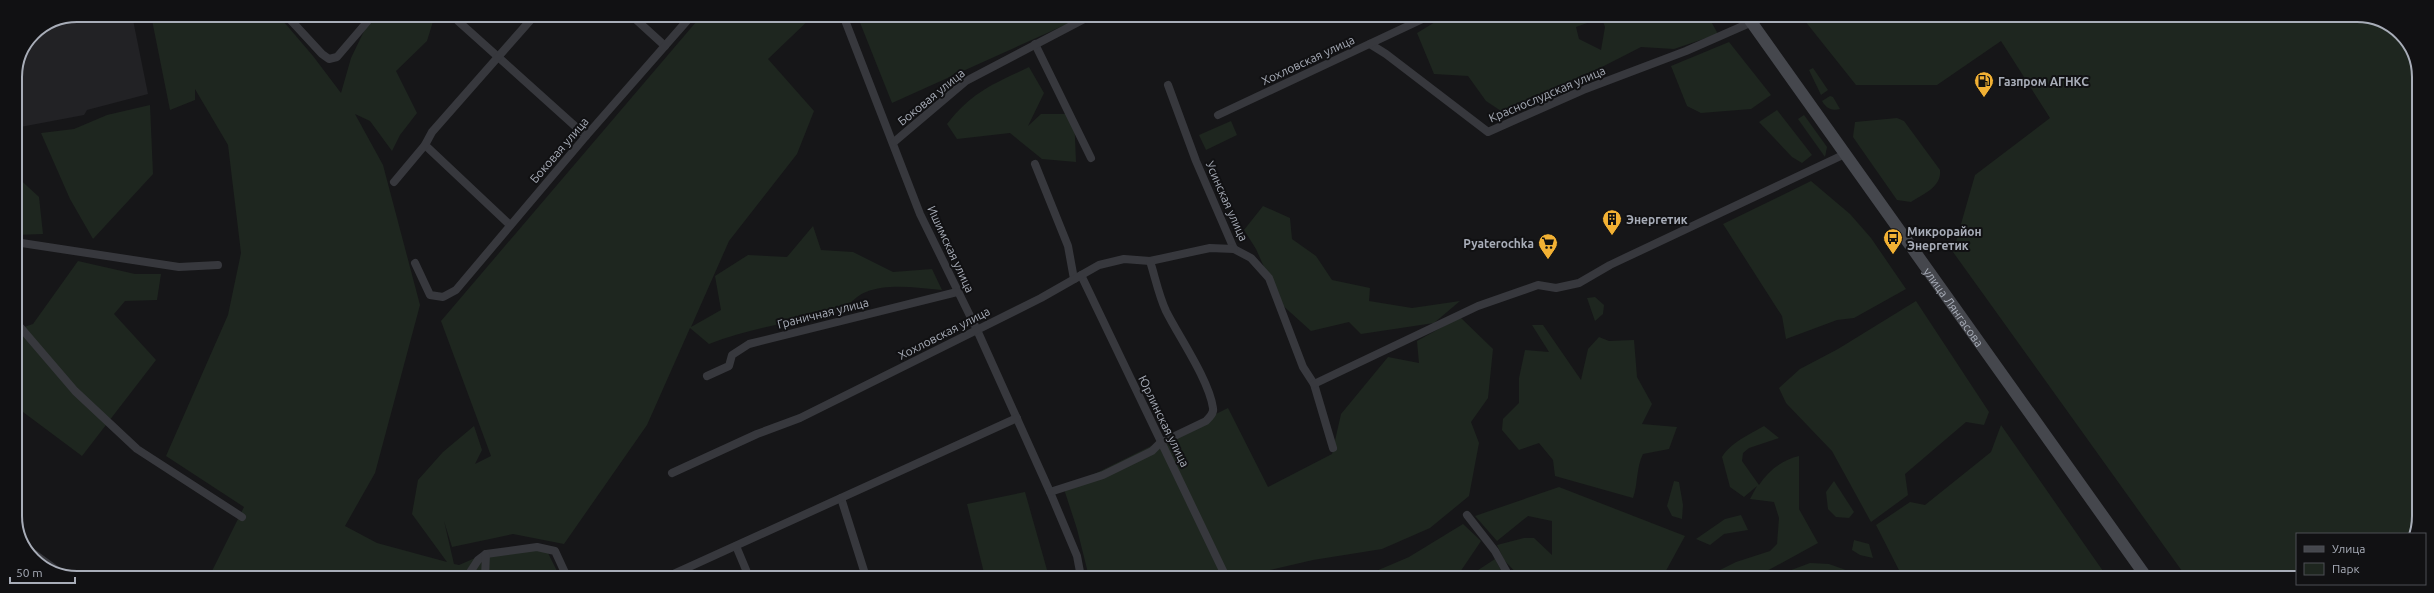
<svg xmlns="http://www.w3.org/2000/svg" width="2434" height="593" viewBox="0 0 2434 593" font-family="Ubuntu,sans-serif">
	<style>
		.built { fill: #222225 }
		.green { fill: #1e261f }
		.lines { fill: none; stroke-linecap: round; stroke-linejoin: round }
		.street { stroke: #37383d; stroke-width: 8 }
		.secondary { stroke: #45474d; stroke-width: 12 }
		.labels { text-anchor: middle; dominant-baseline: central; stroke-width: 4; stroke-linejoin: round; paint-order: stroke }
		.street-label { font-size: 12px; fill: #a8adb8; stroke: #111113 }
		.poi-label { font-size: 12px; font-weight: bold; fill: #a8adb8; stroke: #111113; text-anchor: start }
		.rim { fill: none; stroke: #a8adb8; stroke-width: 2 }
	</style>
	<rect width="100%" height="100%" fill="#161618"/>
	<polygon class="built" points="77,15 132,15 148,94 87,110 84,115 15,128 15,77 33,33"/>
	<g class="green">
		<path d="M151,15h127l35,41 28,37 10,-35 14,-29 15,-14h55l-8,26 -31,30 21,42 -17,22 -8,16 -22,-30 -15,-7 28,51 37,140 -45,168 -30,53 32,17 70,19 -35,-48 6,-34 25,-28 31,-26 8,24 -7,14 16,-8 -50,-135 261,-306h112l-46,44 46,52 -17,43 -68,87 -38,86 30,-17 -6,-34 33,-21 39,2 26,-31 8,24 32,2 40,20 39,-3 10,21c-24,-2 -53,-7 -76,2 -13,5 -15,15 -33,20 -42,10 -84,17 -124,32l-19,-16 -43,97 -83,119 -51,-10 -61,13 -8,-26 10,43 5,1 23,-10 64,-6 14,28h-351l35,-70 -78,-51 62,-141 13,-62 -13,-108 -33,-56v11l-25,10z"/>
		<polygon points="857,15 1085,16 892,103"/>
		<polygon points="1445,16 1589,16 1590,22 1576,27 1579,39 1601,50 1605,27 1601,16 1708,16 1718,34 1674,49 1641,47 1600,68 1501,111 1486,101 1468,76 1434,74 1417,33"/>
		<polygon points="1801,16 2369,16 2404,36 2419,73 2418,528 2414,534 2297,534 2297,578 2187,578 1953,252 1975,175 2050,118 2001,41 1937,85 1856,85"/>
		<polygon points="1729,42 1771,95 1751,109 1701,113 1687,106 1671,66"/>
		<path d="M1029,67l15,26 -16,33 13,-12h33l2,48 -34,-3 -32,-26 -53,6 -10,-15c26,-33 45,-39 82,-57z"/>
		<polygon points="1813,68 1828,90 1821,95 1809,70"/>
		<path d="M1830,96l3,1 7,12c-8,2 -13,0 -18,-8z"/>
		<polygon points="150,105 153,174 93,239 70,199 41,133 74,129 107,115"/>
		<polygon points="1777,110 1812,155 1802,163 1792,157 1759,122"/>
		<polygon points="1804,115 1827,147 1825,157 1798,119"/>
		<path d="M1897,118l7,3 36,49c2,17 -17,24 -29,32l-14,-2 -44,-63 2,-15z"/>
		<polygon points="1231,121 1237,135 1206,150 1199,135"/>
		<polygon points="15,175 39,197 43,234 15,235"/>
		<polygon points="1811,181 1850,214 1871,238 1906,289 1854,318 1837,320 1786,339 1782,316 1723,224"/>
		<polygon points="1263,206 1290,218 1292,239 1316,256 1332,280 1370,288 1369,301 1412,308 1460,301 1434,323 1361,334 1349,322 1311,331 1280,303 1256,249 1244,230"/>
		<polygon points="78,261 135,274 161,274 157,300 125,301 114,314 156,360 82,456 15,406 15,330 33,324"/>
		<polygon points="1595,297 1604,305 1603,314 1595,321 1587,298"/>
		<polygon points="1916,301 1989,412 1984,425 1966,422 1905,474 1908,495 1871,522 1832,451 1786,403 1779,388 1800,369 1838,349"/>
		<polygon points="1460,317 1493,349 1488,398 1471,422 1479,443 1469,496 1430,528 1382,549 1313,560 1239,577 1218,577 1205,574 1177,577 1089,577 1077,529 1064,489 1228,408 1268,487 1332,454 1341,414 1388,357 1419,363 1417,341"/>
		<path d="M1532,325h11l38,55 7,-31 11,-12 10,4 25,-1 3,37 15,27 -10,20 35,3 -8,22 -26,5c-7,14 -5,30 -10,44l-78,-22 -2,-16 -14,-17 -20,7 -17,-20 1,-11 16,-16v-25l6,-28 24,2z"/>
		<polygon points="2001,425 2103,571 2094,578 1903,578 1876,525 1910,502 1925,505 1991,452"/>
		<path d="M1764,426l15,12 -30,10 -6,5 -1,8 17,24c9,-14 23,-25 40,-29v53l19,34 -53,29 -14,-2 -14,8h-50l31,-7 18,-9 34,-11 7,-7 2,-26 -5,-16 -24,-3 7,-13 -13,11 -14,-10 -8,-30c8,-14 28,-23 42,-31z"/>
		<polygon points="1674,481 1679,482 1683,505 1682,519 1672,516 1667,506"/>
		<polygon points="1834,481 1854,512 1849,518 1836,517 1828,509 1826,492"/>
		<polygon points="1559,487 1685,536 1662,578 1650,578 1645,572 1644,578 1521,578 1504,560 1497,545 1524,538 1534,538 1552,555 1552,521 1528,516 1497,541 1475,516"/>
		<polygon points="1025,492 1049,577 985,577 967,504"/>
		<polygon points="1741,515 1748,530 1724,534 1710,545 1696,539 1725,519"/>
		<polygon points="1463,524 1481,541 1456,578 1362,577 1409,557"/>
		<polygon points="1854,540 1869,544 1873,558 1860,555 1852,550"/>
		<polygon points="1495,559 1505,578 1466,578"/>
		<polygon points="1810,563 1829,564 1857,574 1856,578 1770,578"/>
	</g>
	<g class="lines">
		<g class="street">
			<polyline points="286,15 322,54 329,59 337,57 373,15"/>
			<polyline points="631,15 665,46"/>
			<polyline points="843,15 920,214 977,330 1050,492 1077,556 1081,577"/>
			<polyline points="458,21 586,136"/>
			<polyline points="1035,44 1091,158"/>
			<polyline points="1370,44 1386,54 1488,132 1583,90 1686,51 1752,22"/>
			<polyline points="1168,85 1196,161 1234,249 1251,258 1269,278 1303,367 1314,384 1333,448"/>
			<polyline points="1218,115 1429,16"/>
			<polyline points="894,142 966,81 1090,16"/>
			<polyline points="425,145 510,225"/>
			<polyline points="1035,164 1068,246 1074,279"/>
			<polyline points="394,182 425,145 432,132 535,15"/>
			<polyline points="15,242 179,267 218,265"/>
			<polyline points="415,263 430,295 443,297 456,290 586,136 692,15"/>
			<polyline points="1081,275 1226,577"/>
			<polyline points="15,321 75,391 137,449 242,517"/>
			<polyline points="707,376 729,366 732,355 749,344 957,292"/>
			<polyline points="1314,384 1478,306 1538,285 1556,288 1579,283 1610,265 1845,154"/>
			<polyline points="672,473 757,434 800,418 1041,298 1099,265 1124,259 1150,261 1210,248 1234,249"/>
			<path d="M1050,492l53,-17 49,-24 8,-8 46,-22c4,-4 8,-8 7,-13 -4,-28 -34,-71 -47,-97 -7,-15 -11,-34 -16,-50"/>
			<polyline points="841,498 866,577"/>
			<polyline points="1467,515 1495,551 1510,578"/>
			<polyline points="736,546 749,577"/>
			<polyline points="26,548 66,577"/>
			<polyline points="467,577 478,560 486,554 537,547 555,551 567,577"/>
			<polyline points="485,577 486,554"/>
			<polyline points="667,577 1017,418"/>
		</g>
		<path class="secondary" id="s1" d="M1747,16l400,562"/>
	</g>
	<defs>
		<symbol id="fuel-pin" viewBox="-11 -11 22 30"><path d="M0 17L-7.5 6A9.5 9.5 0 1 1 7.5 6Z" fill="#f2b134" stroke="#111113"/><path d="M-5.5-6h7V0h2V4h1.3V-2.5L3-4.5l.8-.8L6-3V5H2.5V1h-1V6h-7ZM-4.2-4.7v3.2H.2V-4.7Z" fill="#111"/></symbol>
		<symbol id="building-pin" viewBox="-11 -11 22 30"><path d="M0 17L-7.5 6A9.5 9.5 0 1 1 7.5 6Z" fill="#f2b134" stroke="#111113"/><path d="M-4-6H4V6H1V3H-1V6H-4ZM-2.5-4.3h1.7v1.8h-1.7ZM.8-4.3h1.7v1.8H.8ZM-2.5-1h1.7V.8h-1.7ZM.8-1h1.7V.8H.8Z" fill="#111"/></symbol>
		<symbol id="bus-pin" viewBox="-11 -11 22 30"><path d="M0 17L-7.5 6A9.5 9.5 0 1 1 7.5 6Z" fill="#f2b134" stroke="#111113"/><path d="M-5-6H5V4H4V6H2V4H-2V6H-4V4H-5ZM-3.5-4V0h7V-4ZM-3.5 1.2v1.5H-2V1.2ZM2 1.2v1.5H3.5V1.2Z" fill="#111"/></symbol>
		<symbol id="supermarket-pin" viewBox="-11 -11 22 30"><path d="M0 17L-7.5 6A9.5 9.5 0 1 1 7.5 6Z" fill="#f2b134" stroke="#111113"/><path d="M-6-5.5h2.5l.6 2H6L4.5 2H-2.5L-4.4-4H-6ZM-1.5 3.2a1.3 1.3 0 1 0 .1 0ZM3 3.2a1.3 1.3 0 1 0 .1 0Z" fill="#111"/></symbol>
	</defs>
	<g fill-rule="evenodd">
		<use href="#fuel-pin" x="1973" y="70" width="22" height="30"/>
		<use href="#building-pin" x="1601" y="208" width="22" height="30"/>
		<use href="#bus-pin" x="1882" y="227" width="22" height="30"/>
		<use href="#supermarket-pin" x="1537" y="232" width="22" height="30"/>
	</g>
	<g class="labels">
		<g class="street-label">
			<text transform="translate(1308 60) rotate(-25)">Хохловская улица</text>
			<text transform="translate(1547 94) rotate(-23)">Краснослудская улица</text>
			<text transform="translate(931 97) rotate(-39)">Боковая улица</text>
			<text transform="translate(559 150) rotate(-49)">Боковая улица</text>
			<text transform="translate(1227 201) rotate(66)">Усинская улица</text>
			<text transform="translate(951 249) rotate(65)">Ишимская улица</text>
			<text stroke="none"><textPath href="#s1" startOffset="357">улица Лянгасова</textPath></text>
			<text transform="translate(823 313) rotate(-14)">Граничная улица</text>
			<text transform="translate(944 333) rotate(-27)">Хохловская улица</text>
			<text transform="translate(1164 421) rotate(64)">Юрлинская улица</text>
		</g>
		<g class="poi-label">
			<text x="1998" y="81">Газпром АГНКС</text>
			<text x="1626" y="219">Энергетик</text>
			<text x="1907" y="231">Микрорайон<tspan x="1907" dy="14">Энергетик</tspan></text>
			<text x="1534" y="243" text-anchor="end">Pyaterochka</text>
		</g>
	</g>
	<path d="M0 0H2434V593H0ZM77 22H2357A55 55 0 0 1 2412 77V516A55 55 0 0 1 2357 571H77A55 55 0 0 1 22 516V77A55 55 0 0 1 77 22Z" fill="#111113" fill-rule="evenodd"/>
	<path class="rim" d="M77 22H2357A55 55 0 0 1 2412 77V516A55 55 0 0 1 2357 571H77A55 55 0 0 1 22 516V77A55 55 0 0 1 77 22Z"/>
	<rect x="2296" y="533" width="130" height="52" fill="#111113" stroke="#4d4f55"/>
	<rect x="2304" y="546" width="20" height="6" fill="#45474d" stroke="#4d4f55"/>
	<text x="2332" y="553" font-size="12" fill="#a8adb8">Улица</text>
	<rect x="2304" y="563" width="20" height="12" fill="#1e261f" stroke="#4d4f55"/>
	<text x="2332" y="573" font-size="12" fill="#a8adb8">Парк</text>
	<path d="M10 577v6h65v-6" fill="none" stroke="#a8adb8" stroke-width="2"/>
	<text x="16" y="577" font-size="12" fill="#a8adb8" stroke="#111113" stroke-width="3" paint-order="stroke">50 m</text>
</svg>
